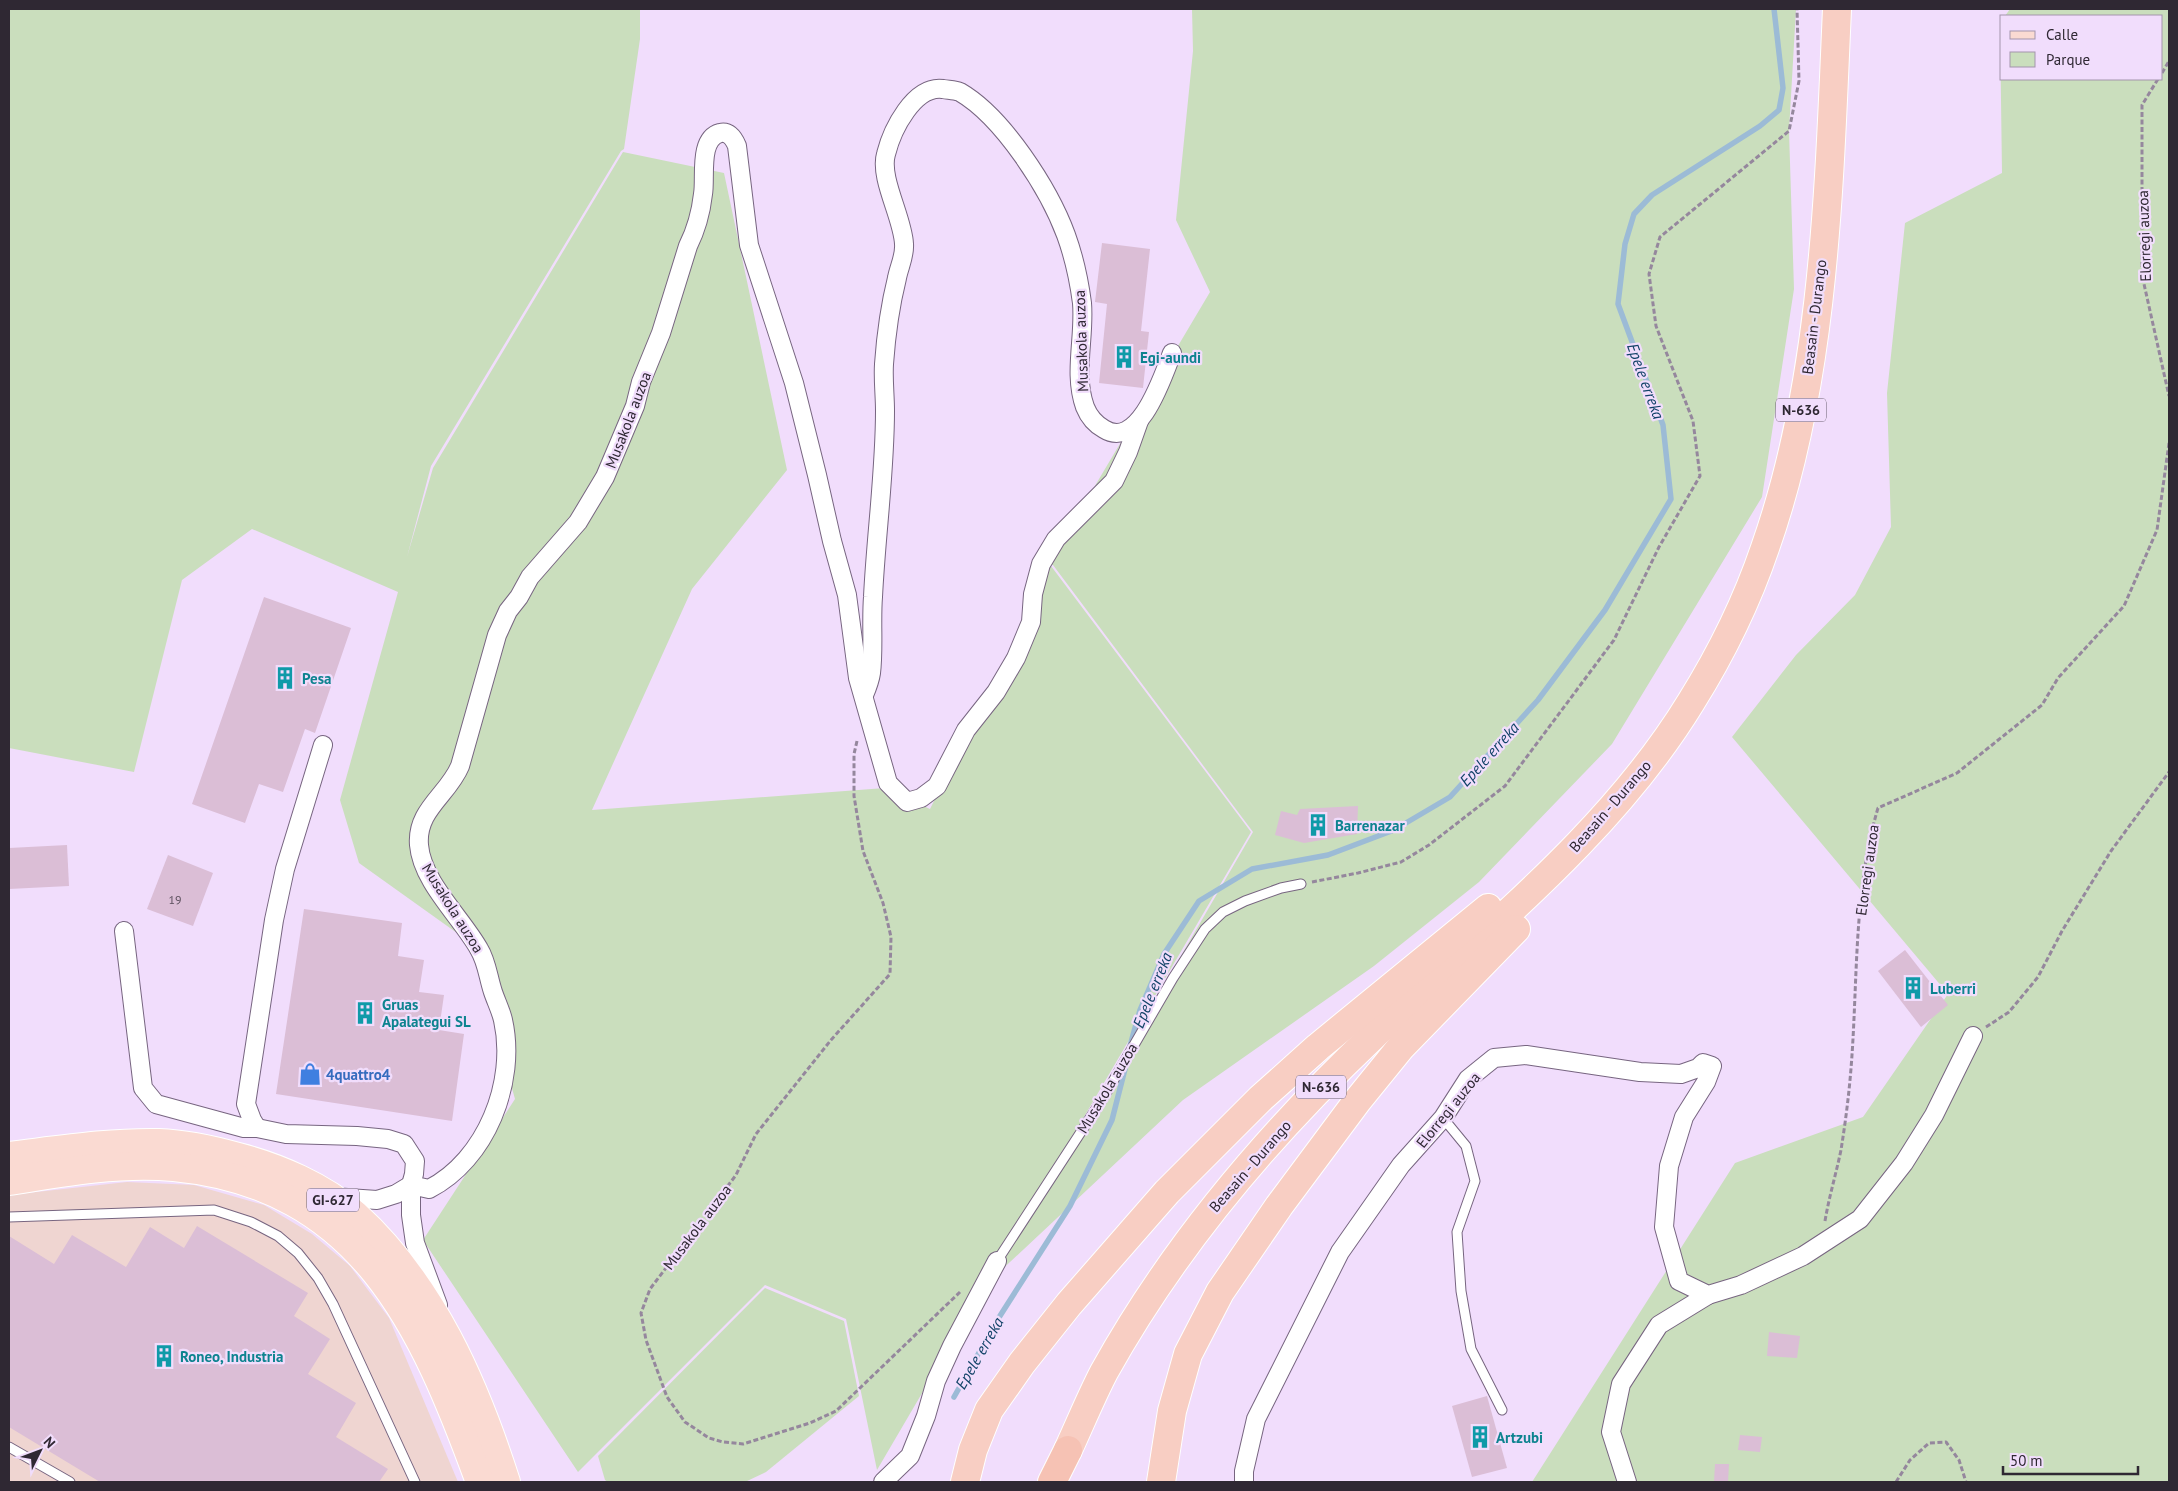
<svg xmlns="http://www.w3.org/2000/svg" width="2178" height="1491" viewBox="0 0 2178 1491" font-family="'PT Sans',sans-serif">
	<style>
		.industrial { fill: #efd5d1 }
		.green { fill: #cadebd }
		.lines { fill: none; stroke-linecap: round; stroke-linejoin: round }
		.stream { stroke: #9cbbd6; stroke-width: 5.5 }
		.building { fill: #dbbed6 }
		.service-casing { stroke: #776580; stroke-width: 11 }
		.minor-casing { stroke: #776580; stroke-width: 20 }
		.primary-casing { stroke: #fff; stroke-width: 30 }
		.trunk-casing { stroke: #fff; stroke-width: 30 }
		.motorway-casing { stroke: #fff; stroke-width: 30 }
		.path { stroke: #95879d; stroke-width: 3; stroke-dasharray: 5 2.5; stroke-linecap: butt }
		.service { stroke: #fff; stroke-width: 9 }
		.minor { stroke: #fff; stroke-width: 18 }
		.primary { stroke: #fadad2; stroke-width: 28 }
		.trunk { stroke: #f8cec3; stroke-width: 28 }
		.motorway { stroke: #f6c2b4; stroke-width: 28 }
		.labels { text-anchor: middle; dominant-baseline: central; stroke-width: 4.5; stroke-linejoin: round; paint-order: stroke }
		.number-label { font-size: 12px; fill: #5a4e5c }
		.shield { fill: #f1ddfc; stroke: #695e6f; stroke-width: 1 }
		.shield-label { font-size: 14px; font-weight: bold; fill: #2f2833 }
		.street-label { font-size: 15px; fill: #2f2833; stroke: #f1ddfc }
		.culture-label { font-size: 15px; font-weight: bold; fill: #0d838f; stroke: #f1ddfc; text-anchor: start }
		.shop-label { font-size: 15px; font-weight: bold; fill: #366cbe; stroke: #f1ddfc; text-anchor: start }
		.water-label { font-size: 16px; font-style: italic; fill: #124368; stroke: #f1ddfc }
	</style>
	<rect width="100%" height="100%" fill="#f1ddfc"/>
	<polygon class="industrial" points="127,1182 194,1185 264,1205 312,1234 350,1266 389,1318 458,1482 9,1482 9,1195"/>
	<g class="green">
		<polygon points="9,9 640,9 640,39 624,149 621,151 431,466 407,557 433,468 623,152 724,173 787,470 692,589 592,810 885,788 930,809 1051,566 1251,832 877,1470 846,1319 765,1285 578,1472 423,1240 515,1099 471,943 359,863 340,800 398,592 252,529 182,580 134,772 9,748"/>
		<polygon points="1192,9 1796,9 1789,131 1794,289 1762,497 1612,744 1479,882 1374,966 1183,1100 994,1277 1253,832 1053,565 1048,565 1210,292 1176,220 1193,51"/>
		<polygon points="2010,9 2169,9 2169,1482 1532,1482 1735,1163 1863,1117 1948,994 1732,737 1796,655 1855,595 1891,527 1887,393 1905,223 2002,173 2000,26 2002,22 2002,79 2162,79 2162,16 2005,16"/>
		<polygon points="765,1288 844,1321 859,1396 766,1472 745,1482 608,1482 605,1480 598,1456"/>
	</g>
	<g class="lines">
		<g class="stream">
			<polyline points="1130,1046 1140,1010 1164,954 1199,901 1252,869 1328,855 1394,830 1450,797 1538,700 1605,610 1671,499 1663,425 1618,304 1625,244 1634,214 1652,195 1760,126 1779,110 1783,88 1774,9"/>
			<polyline points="954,1397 998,1319 1070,1206 1112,1120 1126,1065"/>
		</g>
	</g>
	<g class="building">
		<polygon points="1102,243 1150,249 1141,331 1149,332 1143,388 1099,383 1107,304 1095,302"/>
		<polygon points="264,597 351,628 315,733 305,729 283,792 259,784 245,823 192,804"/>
		<polygon points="1358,806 1357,834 1304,843 1275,835 1281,811 1297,815 1300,809"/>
		<polygon points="67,845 69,886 9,889 9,848"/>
		<polygon points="168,855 213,873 193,926 147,909"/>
		<polygon points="304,909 402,923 398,956 424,960 419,992 444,995 439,1030 464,1034 452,1121 276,1094"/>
		<polygon points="1905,950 1948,1005 1921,1027 1878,971"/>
		<polygon points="197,1226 308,1293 294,1316 330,1339 308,1374 356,1403 336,1437 388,1469 379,1482 100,1482 9,1427 9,1236 54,1264 72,1235 126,1267 150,1227 184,1248"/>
		<polygon points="1769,1332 1800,1336 1797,1358 1767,1356"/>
		<polygon points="1487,1396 1507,1468 1472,1477 1452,1406"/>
		<polygon points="1740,1435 1762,1437 1760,1452 1738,1450"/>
		<polygon points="1715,1464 1729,1464 1728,1482 1714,1482"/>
	</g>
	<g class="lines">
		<defs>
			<g id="service">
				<polyline points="1443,1118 1466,1146 1475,1181 1457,1232 1461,1291 1471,1349 1502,1410"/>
				<polyline points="9,1217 214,1210 251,1222 278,1236 298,1253 318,1278 333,1304 415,1482"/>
				<polyline points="997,1261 1105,1095 1173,978 1205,929 1223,912 1245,901 1281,888 1301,884"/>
				<polyline points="9,1447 70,1482"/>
			</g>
			<g id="minor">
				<path d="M864,695c3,-7 6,-15 7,-22 3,-24 0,-52 2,-76 3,-62 12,-125 12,-186 0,-16 -2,-31 -1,-47 2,-28 6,-58 13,-86 2,-11 8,-22 7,-34 -1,-26 -25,-66 -18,-90 6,-24 28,-69 57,-65 6,1 12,1 17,3 43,25 89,97 106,143 8,22 13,45 16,68 3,34 -9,71 3,104 4,10 10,17 19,22 35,22 59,-53 68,-76"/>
				<polyline points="124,931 143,1088 156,1104 244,1128 257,1128 286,1134 357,1136 388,1139 404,1144 415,1161 414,1174 411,1185 411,1215 415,1243 438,1305"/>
				<polyline points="257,1128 252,1120 246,1104 274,920 285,869 323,745"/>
				<path d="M333,1197l44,3 19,-6 15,-9 18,4c57,-29 88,-107 74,-169 -2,-9 -7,-19 -10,-28 -5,-15 -6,-30 -14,-43 -18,-32 -57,-67 -60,-104 -3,-35 29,-50 41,-79l37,-131 11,-24 11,-14 11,-20 48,-55 27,-45 30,-71 6,-24 20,-49 27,-87c8,-16 13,-34 15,-52 3,-16 -5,-55 17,-61 9,-2 14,6 17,13l12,99 45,138 23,92 15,66 15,54 11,83 30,105 19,19 14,-4 16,-12 29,-56 30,-38 20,-34 15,-36 2,-28 8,-30 15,-25 58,-58 14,-29 11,-31"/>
				<polyline points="883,1482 910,1456 926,1416 936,1381 952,1346 997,1261"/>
				<polyline points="1244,1482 1244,1471 1256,1419 1340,1252 1401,1165 1443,1118 1468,1079 1494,1058 1526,1055 1640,1072 1681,1074 1698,1068 1703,1063 1712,1066 1706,1082 1684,1117 1669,1166 1664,1227 1679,1281 1708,1295 1741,1285 1803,1256 1860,1219 1904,1163 1934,1115 1973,1036"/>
				<polyline points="1627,1482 1611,1432 1621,1384 1659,1325 1708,1295"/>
			</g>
			<g id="primary">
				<path d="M9,1156c50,-6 100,-14 150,-13 26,1 54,7 79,14 39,10 86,30 117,58 77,70 120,170 151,267"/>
				<path d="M9,1181c54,-9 111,-19 165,-14 188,18 249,159 306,315"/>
			</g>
			<g id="trunk">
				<path d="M1068,1450c12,-26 23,-53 36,-78 71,-128 165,-238 271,-338 111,-104 236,-201 316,-332 30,-48 56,-101 74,-154 60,-170 64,-361 72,-539"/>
				<polyline points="965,1482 973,1450 989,1410 1022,1363 1069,1304 1167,1192 1260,1099 1318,1047 1488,908"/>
				<polyline points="1161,1482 1172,1411 1188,1354 1220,1292 1279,1206 1358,1100 1401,1047 1516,929"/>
			</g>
			<polyline id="motorway" points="1052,1482 1068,1450"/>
		</defs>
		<use href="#service" class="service-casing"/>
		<use href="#minor" class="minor-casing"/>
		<use href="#primary" class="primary-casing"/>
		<use href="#trunk" class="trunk-casing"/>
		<use href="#motorway" class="motorway-casing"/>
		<g class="path">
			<polyline points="2162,73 2169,61"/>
			<polyline points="2158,79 2142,105 2142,275 2169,396"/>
			<polyline points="857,741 854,754 854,796 863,851 883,903 891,937 890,974 831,1040 756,1134 736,1175 650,1289 641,1313 646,1340 667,1397 685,1422 709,1438 723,1442 743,1444 810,1423 836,1411 960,1292"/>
			<polyline points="1312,882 1358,873 1401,862 1429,845 1505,786 1614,640 1659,547 1700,476 1693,421 1656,326 1649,274 1660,237 1789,131 1799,81 1797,9"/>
			<polyline points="1986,1027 2009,1012 2038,977 2062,931 2111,851 2169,772"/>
			<path d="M1825,1221c4,-24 11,-47 16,-71 3,-19 6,-40 8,-60 10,-93 2,-191 29,-282l79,-35 85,-68 16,-27 66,-72 33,-76 12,-87"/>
			<polyline points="1896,1482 1910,1460 1929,1443 1946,1442 1959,1460 1966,1482"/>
		</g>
		<use href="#service" class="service"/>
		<use href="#minor" class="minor"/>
		<use href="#primary" class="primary"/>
		<use href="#trunk" class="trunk"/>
		<use href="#motorway" class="motorway"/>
	</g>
	<defs>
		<symbol id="building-bare" viewBox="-9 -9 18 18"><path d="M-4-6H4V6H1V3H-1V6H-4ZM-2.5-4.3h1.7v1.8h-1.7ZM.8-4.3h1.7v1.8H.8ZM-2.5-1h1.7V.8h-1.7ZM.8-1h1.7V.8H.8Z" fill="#0f9aa8" stroke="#f1ddfc" stroke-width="2.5" paint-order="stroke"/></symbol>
		<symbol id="shop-bare" viewBox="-9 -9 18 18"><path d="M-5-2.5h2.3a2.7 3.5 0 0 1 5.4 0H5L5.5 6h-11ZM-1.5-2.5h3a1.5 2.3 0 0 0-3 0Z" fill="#3f7fe0" stroke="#f1ddfc" stroke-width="2.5" paint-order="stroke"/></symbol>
	</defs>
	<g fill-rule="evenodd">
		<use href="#building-bare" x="1108" y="341" width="32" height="32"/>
		<use href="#building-bare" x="269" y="662" width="32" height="32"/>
		<use href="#building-bare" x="1302" y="809" width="32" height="32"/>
		<use href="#building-bare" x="1897" y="972" width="32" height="32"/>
		<use href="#building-bare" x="349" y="997" width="32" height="32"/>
		<use href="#shop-bare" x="294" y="1058" width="32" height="32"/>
		<use href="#building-bare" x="148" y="1340" width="32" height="32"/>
		<use href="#building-bare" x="1464" y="1421" width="32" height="32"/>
	</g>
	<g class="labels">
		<g class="number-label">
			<text x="175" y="899">19</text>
		</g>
		<g class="shield">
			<rect x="1776" y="398.5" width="50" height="23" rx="4"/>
			<rect x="1296" y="1075.5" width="50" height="23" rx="4"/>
			<rect x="307" y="1188.5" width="52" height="23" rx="4"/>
		</g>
		<g class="shield-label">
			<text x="1801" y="410">N-636</text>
			<text x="1321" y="1087">N-636</text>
			<text x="333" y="1200">GI-627</text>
		</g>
		<g class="street-label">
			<text transform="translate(2144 236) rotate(-92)">Elorregi auzoa</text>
			<text transform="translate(1814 317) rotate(-83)">Beasain - Durango</text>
			<text transform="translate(1081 341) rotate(-92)">Musakola auzoa</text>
			<text transform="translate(628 420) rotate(-69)">Musakola auzoa</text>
			<text transform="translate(1610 806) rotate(-49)">Beasain - Durango</text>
			<text transform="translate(1867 870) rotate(-82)">Elorregi auzoa</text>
			<text transform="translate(453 908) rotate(58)">Musakola auzoa</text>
			<text transform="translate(1107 1088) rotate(-59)">Musakola auzoa</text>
			<text transform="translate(1448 1110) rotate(-51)">Elorregi auzoa</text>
			<text transform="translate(1250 1166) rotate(-49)">Beasain - Durango</text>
			<text transform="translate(697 1227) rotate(-53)">Musakola auzoa</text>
		</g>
		<g class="culture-label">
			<text x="1140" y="357">Egi-aundi</text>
			<text x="302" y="678">Pesa</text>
			<text x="1335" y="825">Barrenazar</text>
			<text x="1930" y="988">Luberri</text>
			<text x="382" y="1004">Gruas<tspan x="382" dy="17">Apalategui SL</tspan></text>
			<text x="180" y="1356">Roneo, Industria</text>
			<text x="1496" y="1437">Artzubi</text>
		</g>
		<g class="shop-label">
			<text x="326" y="1074">4quattro4</text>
		</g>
		<g class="water-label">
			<text transform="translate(1646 381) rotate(70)">Epele erreka</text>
			<text transform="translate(1489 754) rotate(-48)">Epele erreka</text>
			<text transform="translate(1152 990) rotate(-68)">Epele erreka</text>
			<text transform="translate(979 1353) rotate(-60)">Epele erreka</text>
		</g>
	</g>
	<rect width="2178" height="1491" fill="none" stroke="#2f2833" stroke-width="20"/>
	<rect x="2000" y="15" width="162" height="65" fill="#f1ddfc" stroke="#a395ac"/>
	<rect x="2010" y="31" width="25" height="8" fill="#fadad2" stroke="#a395ac"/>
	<text x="2046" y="40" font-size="15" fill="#2f2833">Calle</text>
	<rect x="2010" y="52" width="25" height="15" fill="#cadebd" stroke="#a395ac"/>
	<text x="2046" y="65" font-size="15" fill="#2f2833">Parque</text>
	<g transform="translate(40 1451) rotate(48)" stroke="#f1ddfc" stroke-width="4" paint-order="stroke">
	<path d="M0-4L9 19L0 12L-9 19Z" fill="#2f2833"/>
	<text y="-8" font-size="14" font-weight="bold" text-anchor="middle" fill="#2f2833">N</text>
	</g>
	<path d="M2003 1466v8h135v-8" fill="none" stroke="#2f2833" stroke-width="2.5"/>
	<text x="2010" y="1466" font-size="15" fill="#2f2833" stroke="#f1ddfc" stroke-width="4" paint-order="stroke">50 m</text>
</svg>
